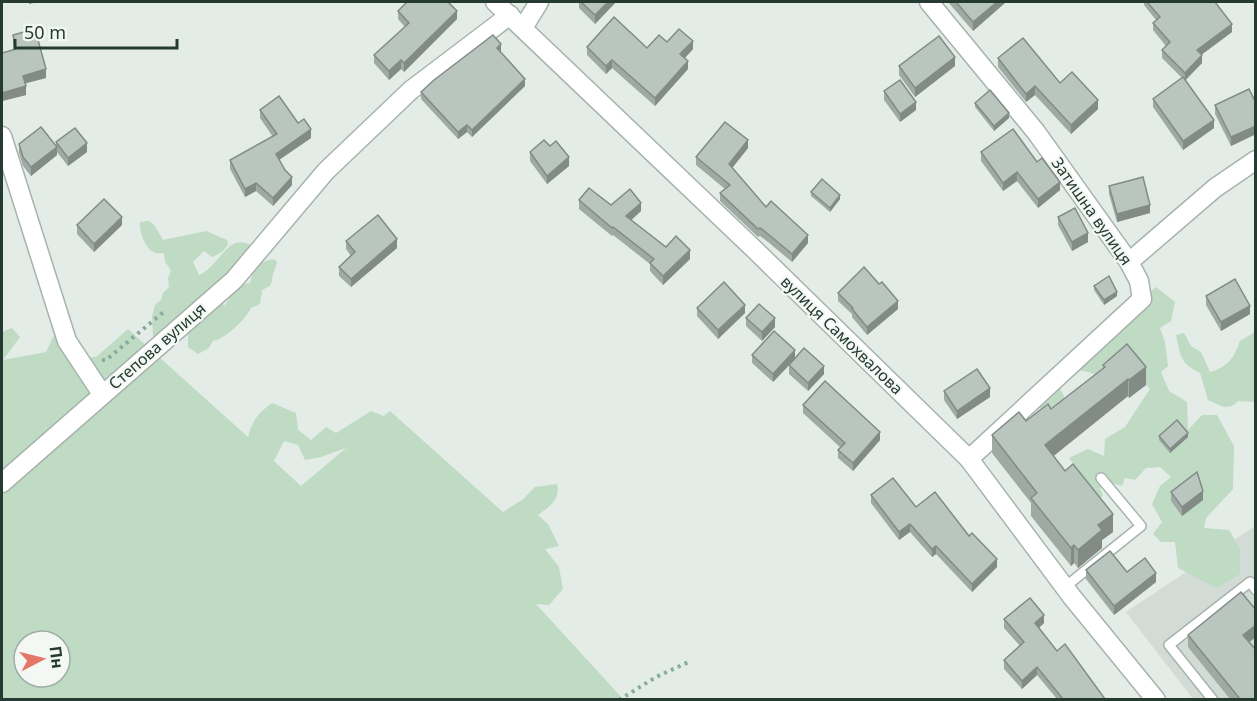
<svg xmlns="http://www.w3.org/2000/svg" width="1257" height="701" viewBox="0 0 1257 701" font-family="'Noto Sans',sans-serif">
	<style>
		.built { fill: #d2dbd6 }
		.green { fill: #bfdbc3; fill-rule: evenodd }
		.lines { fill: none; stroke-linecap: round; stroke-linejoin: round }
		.lane-casing { stroke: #a7b3ad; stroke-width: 12 }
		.street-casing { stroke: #a7b3ad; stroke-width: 21 }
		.path { stroke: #87ac9c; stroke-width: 4; stroke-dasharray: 3 4.5; stroke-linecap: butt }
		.lane { stroke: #fff; stroke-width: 9 }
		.street { stroke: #fff; stroke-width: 18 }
		.wall { fill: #9faaa5 }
		.shaded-wall { fill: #828b86 }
		.building { fill: #b9c6c0; stroke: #828b86; stroke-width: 1.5 }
		.labels { text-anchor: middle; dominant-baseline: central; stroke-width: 4.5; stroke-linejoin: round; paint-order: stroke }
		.street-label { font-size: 16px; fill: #253b32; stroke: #f4f8f5 }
	</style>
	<rect width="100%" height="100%" fill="#e4ece7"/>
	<polygon class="built" points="1255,526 1255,699 1193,699 1126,612"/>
	<g class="green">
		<path d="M149,221l6,5 8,14 43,-9 21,9 1,4c-3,7 -9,10 -16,13l-8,-6 -11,11 6,13c23,-10 29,-48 58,-26l-24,25 -11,2 -12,35 11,-7 4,1c8,-11 11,-20 25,-22 5,-18 5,-19 23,-24l4,2c0,4 -2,7 -3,10 -4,10 2,13 -12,19l-2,14 -9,4c-5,11 -26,31 -38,33l-4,7 -11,6 -10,-7v-17h-18l-17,6 -1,-19 3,-12 6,-5 2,-7 6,-6 -1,-9 3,-8 -6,-8 -1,-9c-4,0 -7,1 -10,-1 -9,-3 -15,-22 -14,-30z"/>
		<polygon points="1156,287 1175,302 1171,321 1160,328 1165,342 1168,366 1161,372 1169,391 1187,402 1188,430 1202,415 1217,415 1234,446 1233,489 1206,518 1204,528 1229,530 1240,549 1240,574 1217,588 1178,568 1175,542 1161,542 1153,534 1162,522 1152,504 1160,486 1171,477 1160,467 1146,468 1135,480 1125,478 1122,486 1106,482 1100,488 1103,496 1100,498 1069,458 1088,449 1104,456 1105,439 1125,427 1150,389 1127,362 1099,375 1071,368 1057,382 1066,400 1047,415 1032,400"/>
		<path d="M12,328l8,9 -17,23 43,-8 9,-19 11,25 30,-1 32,-28 120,108c4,-16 10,-24 24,-34l24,10 2,17 13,10 15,-13 10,6 35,-22 13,5 6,-5 113,101 19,-12 13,-13 22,-3c4,15 -8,23 -19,31l10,9 11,22 -14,3 14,18 4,22 -14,16 -13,-1 87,95h-621v-367zM284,441l14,4 7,15 16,-3 25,-9 -45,38 -27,-25zM24,641h36v36h-36z"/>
		<path d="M1255,332v70l-17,-1c-10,11 -18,4 -30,-1l-8,-27c-21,-11 -19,-16 -24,-38l8,-2 7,13 10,6 9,20c18,-5 24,-14 30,-31z"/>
	</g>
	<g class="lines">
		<defs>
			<g id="lane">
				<polyline points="1065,587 1141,526 1101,478"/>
				<polyline points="1213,700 1169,645 1250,582 1256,590"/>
			</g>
			<g id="street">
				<polyline points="495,2 754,249 969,459 1072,597 1156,700"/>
				<polyline points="929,2 1036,132 1129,262 1139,281 1142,299 969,459"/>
				<polyline points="523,28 539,2"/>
				<polyline points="2,136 67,341 102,394"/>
				<polyline points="1129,262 1215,188 1256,160"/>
				<polyline points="2,483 234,280 326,171 411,90 510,15"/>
			</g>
		</defs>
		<use href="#lane" class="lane-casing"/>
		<use href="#street" class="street-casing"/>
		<g class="path">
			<polyline points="102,360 106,360 166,310"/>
			<polyline points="619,700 656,677 691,661"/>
		</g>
		<use href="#lane" class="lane"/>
		<use href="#street" class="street"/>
	</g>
	<g class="wall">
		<polygon points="579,2 616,2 595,24 579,8"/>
		<polygon points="948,2 1006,2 973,31"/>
		<polygon points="1144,2 1215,2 1232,32 1201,55 1202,63 1186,80 1214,128 1183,150 1153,107 1153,99 1182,78 1162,58 1162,50 1166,46 1153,30 1153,23 1156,20 1144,5"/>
		<polygon points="398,11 457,19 404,72 401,69 389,80 374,63 374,55 405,27 398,19"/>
		<polygon points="13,35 46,78 25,83 26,95 2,101 2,53 14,49 13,43"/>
		<polygon points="667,42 693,49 685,58 688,69 655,106 612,68 606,74 587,55 587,47 647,48"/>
		<polygon points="501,51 501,52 525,86 472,137 467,132 458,139 421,99 421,92"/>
		<polygon points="998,58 1060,83 1098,109 1071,134 1035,95 1026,102 998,67"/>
		<polygon points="899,66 955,66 915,97 899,75"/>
		<polygon points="884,91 916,110 900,122 884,100"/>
		<polygon points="975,103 1009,118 994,131 975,107"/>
		<polygon points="1256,103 1256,134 1231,146 1215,114 1215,105"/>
		<polygon points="260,110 298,123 311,138 279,160 292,185 273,206 256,191 245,197 230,169 230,160 273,137 260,118"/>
		<polygon points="56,142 87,152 68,166 57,152 57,155 31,176 23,166 19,153 19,144 56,145"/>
		<polygon points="550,146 569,166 547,184 530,161 530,152"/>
		<polygon points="748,148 732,168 766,207 808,243 792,262 768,242 760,236 758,237 720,201 720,193 725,189 696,165 696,157"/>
		<polygon points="981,152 1037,162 1060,190 1038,208 1017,181 1003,191 981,161"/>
		<polygon points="1109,186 1150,213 1117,222 1109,194"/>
		<polygon points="811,192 840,199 830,212 811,196"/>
		<polygon points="579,200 611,205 641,211 631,220 666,247 690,259 663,285 650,271 650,264 613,235 612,236 579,209"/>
		<polygon points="1058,217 1088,242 1072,251 1058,225"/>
		<polygon points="77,225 122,225 94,252 77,234"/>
		<polygon points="346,241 397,248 351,287 339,276 339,267 351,256 346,249"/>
		<polygon points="1094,286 1117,296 1104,305 1094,290"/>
		<polygon points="838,293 898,309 867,335 852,317 852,314 838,301"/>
		<polygon points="1206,296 1250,314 1221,331 1206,305"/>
		<polygon points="697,308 745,313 718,339 697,316"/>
		<polygon points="746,318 775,327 762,341 746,326"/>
		<polygon points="752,355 795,358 824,374 808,391 789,374 789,365 793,361 773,382 752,363"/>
		<polygon points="1103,365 1146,385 1129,398 1128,396 1053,456 1113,532 1102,540 1102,548 1078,568 1074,563 1071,566 1031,516 1031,503 992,453 992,435 1026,421 1051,409 1103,368"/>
		<polygon points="944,391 990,397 957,419 944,400"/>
		<polygon points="803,405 880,440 853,471 838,458 838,450 841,448 803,413"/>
		<polygon points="1159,436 1188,437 1170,453 1159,440"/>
		<polygon points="1171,492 1203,500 1182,516 1171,501"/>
		<polygon points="871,495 916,507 969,536 997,567 972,592 936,554 932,557 910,532 899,540 871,503"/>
		<polygon points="1086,570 1127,572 1156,582 1114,615 1086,579"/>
		<polygon points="1004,619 1044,623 1039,628 1057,651 1105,699 1057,699 1037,675 1022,689 1004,669 1004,660 1020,646 1004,628"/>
		<polygon points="1188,635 1249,642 1256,699 1230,699 1188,647"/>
	</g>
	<g class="shaded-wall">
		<polygon points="29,2 38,2 29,4"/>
		<polygon points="608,2 616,2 595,24 595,15"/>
		<polygon points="997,2 1006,2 973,31 973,22"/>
		<polygon points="457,11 457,19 404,72 404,63"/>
		<polygon points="1232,24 1232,32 1197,58 1197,50"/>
		<polygon points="693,41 693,49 680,63 680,54"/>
		<polygon points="501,44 501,51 497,55 497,48"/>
		<polygon points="1202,55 1202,63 1185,80 1185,73"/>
		<polygon points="955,57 955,66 915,97 915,88"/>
		<polygon points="401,60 401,69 389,80 389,71"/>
		<polygon points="612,60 612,68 606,74 606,66"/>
		<polygon points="688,61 688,69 655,106 655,98"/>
		<polygon points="46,69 46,78 23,84 23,76"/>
		<polygon points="525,79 525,86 472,137 472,130"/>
		<polygon points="26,86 26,95 2,101 2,93"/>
		<polygon points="1035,86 1035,95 1026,102 1026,94"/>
		<polygon points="1098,100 1098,109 1071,134 1071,125"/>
		<polygon points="916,102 916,110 900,122 900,114"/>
		<polygon points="1009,113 1009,118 994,131 994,126"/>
		<polygon points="1214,120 1214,128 1183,150 1183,141"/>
		<polygon points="467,125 467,132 458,139 458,132"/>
		<polygon points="1256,126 1256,134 1231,146 1231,137"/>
		<polygon points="311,129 311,138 276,162 276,154"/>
		<polygon points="748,140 748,148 729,172 729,164"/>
		<polygon points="87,143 87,152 68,166 68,158"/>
		<polygon points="57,147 57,155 31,176 31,167"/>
		<polygon points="569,157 569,166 547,184 547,176"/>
		<polygon points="1017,172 1017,181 1003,191 1003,183"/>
		<polygon points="292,177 292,185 273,206 273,198"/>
		<polygon points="1060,182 1060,190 1038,208 1038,199"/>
		<polygon points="256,183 256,191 245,197 245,189"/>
		<polygon points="840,195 840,199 830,212 830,208"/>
		<polygon points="641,203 641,211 626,225 626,216"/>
		<polygon points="1150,205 1150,213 1117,222 1117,214"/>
		<polygon points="122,217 122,225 94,252 94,244"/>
		<polygon points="1088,233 1088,242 1072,251 1072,242"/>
		<polygon points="808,235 808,243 792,262 792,254"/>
		<polygon points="397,239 397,248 351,287 351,279"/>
		<polygon points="690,250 690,259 663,285 663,276"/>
		<polygon points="1117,292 1117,296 1104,305 1104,300"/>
		<polygon points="898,301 898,309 867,335 867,327"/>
		<polygon points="745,305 745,313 718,339 718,330"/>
		<polygon points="1250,306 1250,314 1221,331 1221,322"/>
		<polygon points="775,318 775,327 762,341 762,332"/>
		<polygon points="795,350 795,359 773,382 773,374"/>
		<polygon points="824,366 824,374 808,391 808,383"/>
		<polygon points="1146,367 1146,385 1129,398 1129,380"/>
		<polygon points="1128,379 1128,396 1045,463 1045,445"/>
		<polygon points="990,388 990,397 957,419 957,411"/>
		<polygon points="880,432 880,440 853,471 853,463"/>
		<polygon points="1188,433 1188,437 1170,453 1170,449"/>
		<polygon points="1203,491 1203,500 1182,516 1182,507"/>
		<polygon points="1113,514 1113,532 1102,540 1102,548 1078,568 1078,550 1098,525"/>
		<polygon points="910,524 910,532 899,540 899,532"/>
		<polygon points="1074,545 1074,563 1071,566 1071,548"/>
		<polygon points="936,546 936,554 932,557 932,549"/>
		<polygon points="997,559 997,567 972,592 972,584"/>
		<polygon points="1156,573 1156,582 1114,615 1114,606"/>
		<polygon points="1044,615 1044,623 1035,631 1035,623"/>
		<polygon points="1256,625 1256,637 1243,647 1243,635"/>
		<polygon points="1037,667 1037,675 1022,689 1022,681"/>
	</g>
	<g class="building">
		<polygon points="407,2 448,2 457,11 404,63 401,60 389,71 374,55 409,23 398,11"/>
		<polygon points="581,2 608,2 595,15"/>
		<polygon points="956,2 997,2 973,22"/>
		<polygon points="1147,2 1215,2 1232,24 1197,50 1202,55 1185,73 1162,50 1170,42 1153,23 1160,17"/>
		<polygon points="614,17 647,48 659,35 667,42 679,29 693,41 680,54 688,61 655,98 612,60 606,66 587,47"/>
		<polygon points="35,29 46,69 23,76 26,86 2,93 2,53 16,49 13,35"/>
		<polygon points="493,35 501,44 497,48 525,79 472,130 467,125 458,132 421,92 434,80"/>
		<polygon points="939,36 955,57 915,88 899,66"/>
		<polygon points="1023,38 1060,83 1072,72 1098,100 1071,125 1035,86 1026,94 998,58"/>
		<polygon points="1183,77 1214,120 1183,141 1153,99"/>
		<polygon points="900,80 916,102 900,114 884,91"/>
		<polygon points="1249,89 1256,103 1256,126 1231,137 1215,105"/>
		<polygon points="990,90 1009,113 994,126 975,103"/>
		<polygon points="279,96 298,123 304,119 311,129 276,154 285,170 292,177 273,198 256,183 245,189 230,160 277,134 260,110"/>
		<polygon points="725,122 748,140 729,164 766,207 771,201 808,235 792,254 768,234 760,228 758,229 720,193 730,185 696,157"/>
		<polygon points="41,127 57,147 31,167 23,157 19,144"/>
		<polygon points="75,128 87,143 68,158 56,142"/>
		<polygon points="1013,129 1037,162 1042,158 1060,182 1038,199 1017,172 1003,183 981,152"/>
		<polygon points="544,140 550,146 556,141 569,157 547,176 530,152"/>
		<polygon points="1143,177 1150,205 1117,214 1109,186"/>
		<polygon points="822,179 840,195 830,208 811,192"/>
		<polygon points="589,188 611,205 630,189 641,203 626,216 666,247 676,236 690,250 663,276 650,263 654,259 613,227 612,228 579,200"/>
		<polygon points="104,199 122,217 94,244 77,225"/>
		<polygon points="1075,208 1088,233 1072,242 1058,217"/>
		<polygon points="378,215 397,239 351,279 339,267 355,252 346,241"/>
		<polygon points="864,267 879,284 882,282 898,301 867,327 852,309 853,308 838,293"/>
		<polygon points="1109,276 1117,292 1104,300 1094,286"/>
		<polygon points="1235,279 1250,306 1221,322 1206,296"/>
		<polygon points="724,282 745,305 718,330 697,308"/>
		<polygon points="759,304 775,318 762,332 746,318"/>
		<polygon points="774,331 795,350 773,374 752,355"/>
		<polygon points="1127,344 1146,367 1129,380 1128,379 1045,445 1065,471 1073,464 1113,514 1098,525 1102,530 1078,550 1074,545 1071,548 1031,498 1037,493 992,435 1019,412 1026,421 1048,404 1051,409 1105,367 1103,365"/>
		<polygon points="804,348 824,366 808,383 789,365"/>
		<polygon points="977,369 990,388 957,411 944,391"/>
		<polygon points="825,381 880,432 853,463 838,450 845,443 803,405"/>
		<polygon points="1177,420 1188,433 1170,449 1159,436"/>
		<polygon points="1197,472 1203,491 1182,507 1171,492"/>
		<polygon points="893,478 916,507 935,492 969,536 972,533 997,559 972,584 936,546 932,549 910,524 899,532 871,495"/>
		<polygon points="1110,551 1127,572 1145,558 1156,573 1114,606 1086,570"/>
		<polygon points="1241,592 1256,610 1256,625 1243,635 1256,650 1256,699 1240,699 1188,635"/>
		<polygon points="1030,598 1044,615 1035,623 1057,651 1065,644 1105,699 1062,699 1063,699 1037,667 1022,681 1004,660 1024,642 1004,619"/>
	</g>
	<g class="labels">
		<g class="street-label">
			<text transform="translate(1092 211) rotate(55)">Затишна вулиця</text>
			<text transform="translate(842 335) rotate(44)">вулиця Самохвалова</text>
			<text transform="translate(157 346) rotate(-41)">Степова вулиця</text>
		</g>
	</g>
	<rect width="1257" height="701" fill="none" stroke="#253b32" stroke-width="6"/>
	<g transform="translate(42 659) rotate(83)"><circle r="28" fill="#f4f8f5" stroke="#a1aca7" stroke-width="1.5"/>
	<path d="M0-4.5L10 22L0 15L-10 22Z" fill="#e47769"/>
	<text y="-9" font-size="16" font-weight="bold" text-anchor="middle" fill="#253b32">Пн</text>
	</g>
	<path d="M15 39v9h162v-9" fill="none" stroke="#253b32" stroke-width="3"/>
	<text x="24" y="39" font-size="18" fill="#253b32" stroke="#f4f8f5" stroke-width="4.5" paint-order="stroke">50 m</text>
</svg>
